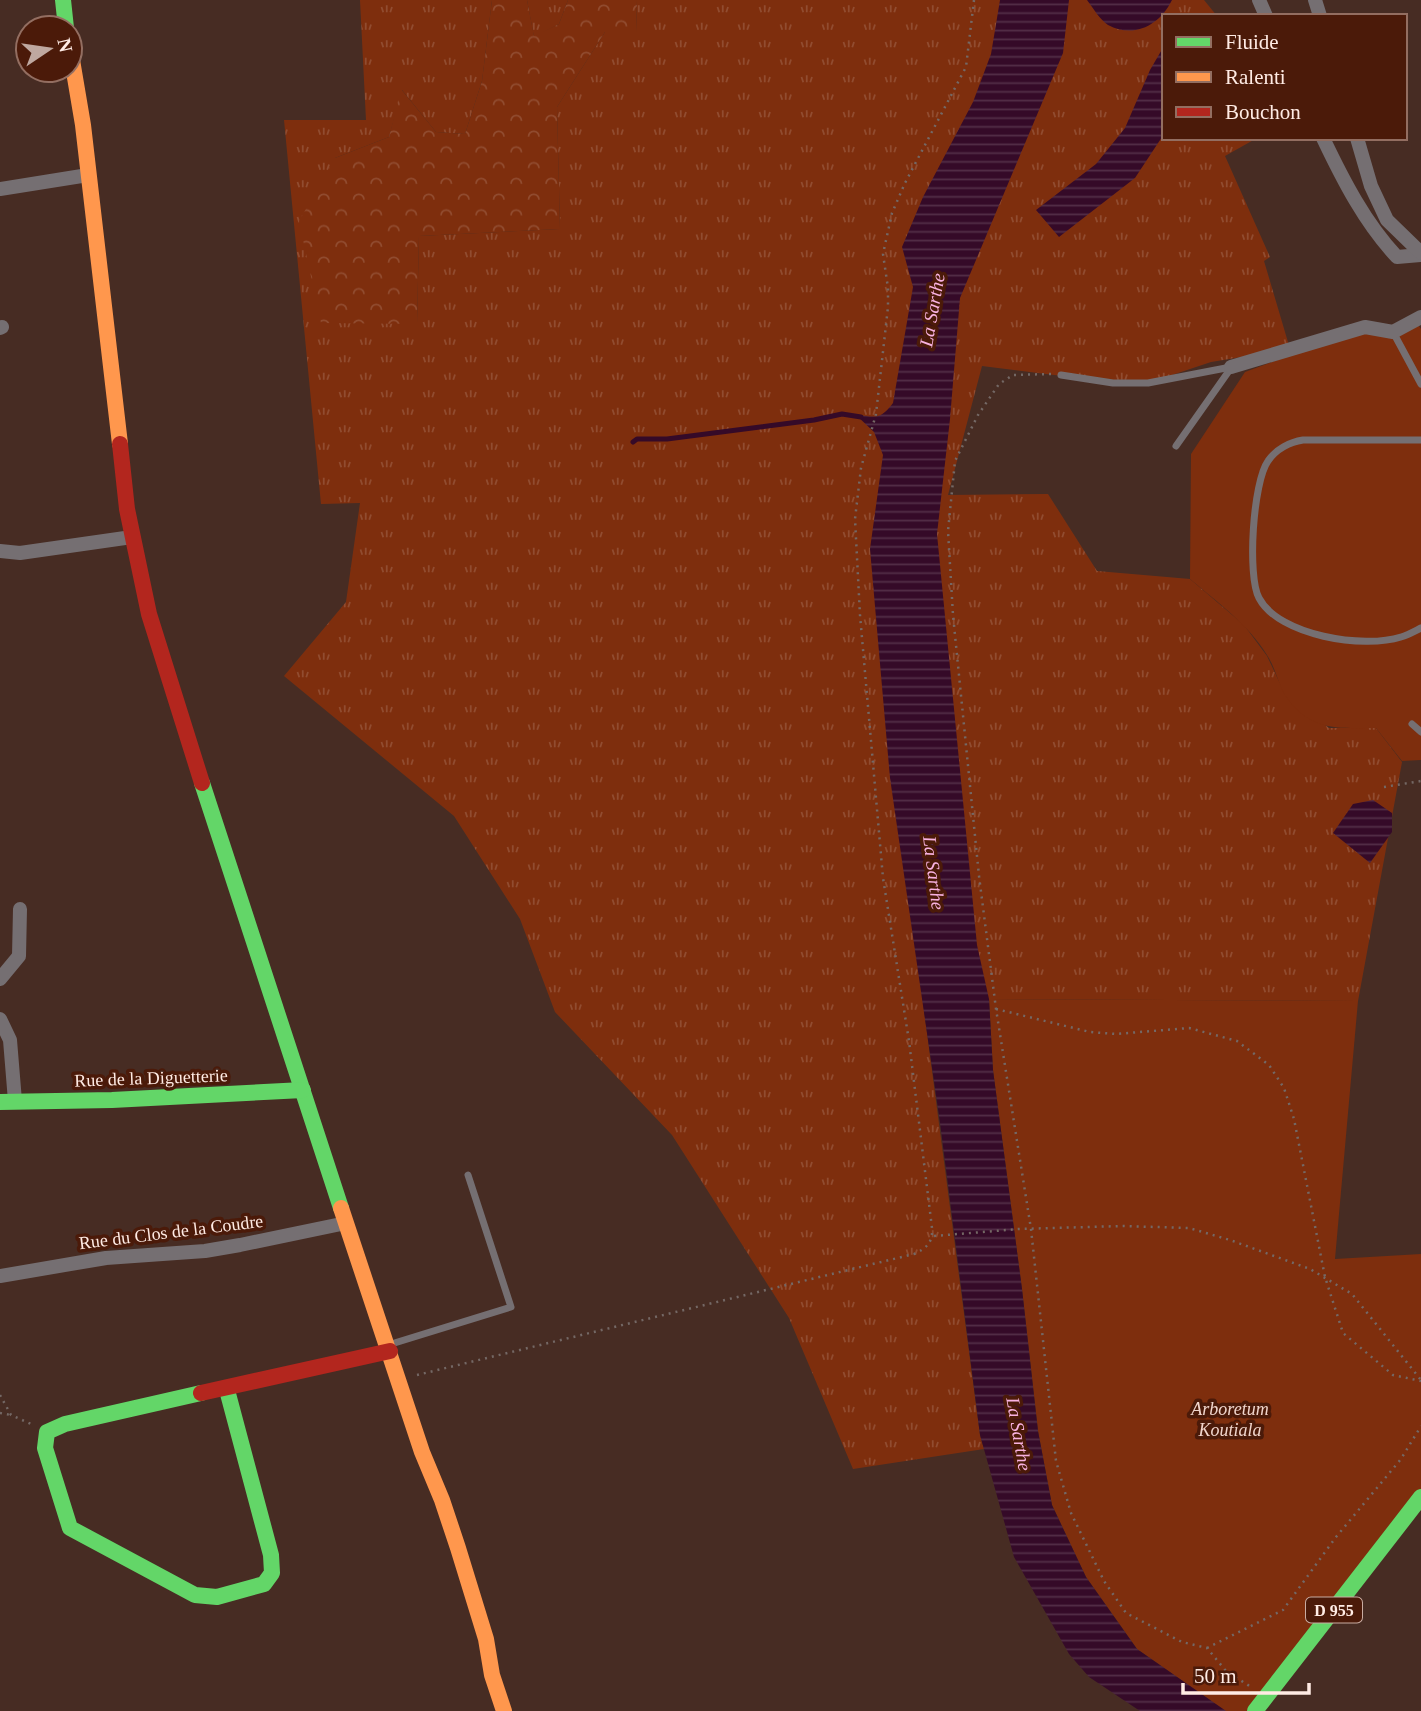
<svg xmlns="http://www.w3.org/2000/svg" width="1421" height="1711" viewBox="0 0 1421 1711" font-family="'Times New Roman',serif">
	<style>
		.grass { fill: url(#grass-tufts) }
		.forest { fill: url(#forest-crowns) }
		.park { fill: #7e2e0d }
		.water { fill: url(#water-rules) }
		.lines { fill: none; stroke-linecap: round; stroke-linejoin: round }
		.stream { stroke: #350a28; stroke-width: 5 }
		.path { stroke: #746865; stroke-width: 2.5; stroke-dasharray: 2 5; stroke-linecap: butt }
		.lane { stroke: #756f72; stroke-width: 7 }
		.street { stroke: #756f72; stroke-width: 14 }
		.fast { stroke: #63d668; stroke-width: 16 }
		.slow { stroke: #ff974d; stroke-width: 16 }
		.jam { stroke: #b3261e; stroke-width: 16 }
		.labels { text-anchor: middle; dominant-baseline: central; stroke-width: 7; stroke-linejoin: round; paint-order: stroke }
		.shield { fill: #4b1a09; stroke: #c9aca2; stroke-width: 2 }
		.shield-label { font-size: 16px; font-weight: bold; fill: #ffebe4 }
		.street-label { font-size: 18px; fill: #ffebe4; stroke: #4b1a09 }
		.park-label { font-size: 18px; font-style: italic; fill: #f0d5cc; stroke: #4b1a09 }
		.water-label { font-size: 19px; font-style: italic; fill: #f8b2e1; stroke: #4b1a09 }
	</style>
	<defs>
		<pattern id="grass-tufts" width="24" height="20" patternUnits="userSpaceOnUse" patternTransform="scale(1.75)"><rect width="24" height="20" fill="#7e2e0d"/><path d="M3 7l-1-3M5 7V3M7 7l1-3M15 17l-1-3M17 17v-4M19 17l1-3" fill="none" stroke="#914c30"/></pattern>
		<pattern id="forest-crowns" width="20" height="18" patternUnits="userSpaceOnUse" patternTransform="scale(1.75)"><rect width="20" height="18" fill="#7e2e0d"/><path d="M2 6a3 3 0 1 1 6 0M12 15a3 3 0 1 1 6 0" fill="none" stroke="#914c30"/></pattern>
		<pattern id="water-rules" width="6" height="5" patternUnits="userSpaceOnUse" patternTransform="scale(1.75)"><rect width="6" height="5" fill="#350a28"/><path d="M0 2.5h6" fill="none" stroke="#532e47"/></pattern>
	</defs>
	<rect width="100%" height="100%" fill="#472c23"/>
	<g class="grass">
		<polygon points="360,0 492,0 482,81 465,134 436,132 402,90 389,137 335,158 417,323 419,236 560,229 557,107 605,32 636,32 637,0 1204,0 1217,16 1164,16 1164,138 1257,138 1225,156 1270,257 1264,261 1290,349 1211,362 1148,383 1111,382 982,366 948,495 1048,494 1097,571 1190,579 1244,625 1267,656 1285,694 1329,728 1376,728 1402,762 1358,1001 949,999 922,995 980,1435 984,1449 853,1469 789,1318 672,1135 555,1012 520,919 454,816 284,676 346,602 360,503 321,504 284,120 366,120"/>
		<polygon points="527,0 568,0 559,24 534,37"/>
	</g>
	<polygon class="forest" points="492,0 527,0 534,36 559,24 568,0 637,0 636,32 625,42 605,32 557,107 560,229 419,236 417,324 321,323 299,221 335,158 389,137 401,89 436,132 465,134 482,81"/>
	<g class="park">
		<path d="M1415,320l6,9v431l-19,1 -26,-33c-39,0 -66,4 -91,-33 -7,-12 -10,-28 -18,-40 -19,-31 -50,-53 -77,-76l1,-125 54,-82 120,-45 28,5z"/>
		<polygon points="989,999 1358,1001 1335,1259 1421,1254 1421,1489 1254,1711 1225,1711 1137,1649 1086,1577 1052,1505 1038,1431 1022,1289 993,1070"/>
	</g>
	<g class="water">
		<path d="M1000,0h69l-6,53 -103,245 -10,121 -13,115 40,411 12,54 4,71 29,219 16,142 14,74 34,72 51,72 89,62h-86l-51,-34 -20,-23 -55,-97 -34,-122 -40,-312 -50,-345 -20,-229 13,-94 -9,-23 -18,-17c21,2 24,5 37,-12l20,-116 -11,-40 21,-50 50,-95 18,-48z"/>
		<path d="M1087,0h85c-12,25 -38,39 -64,25 -8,-5 -15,-17 -21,-25z"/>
		<polygon points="1164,46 1164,134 1135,178 1059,237 1036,210 1096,164 1125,128 1150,70"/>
		<polygon points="1373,800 1392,813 1392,832 1370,863 1333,833 1353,804"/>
	</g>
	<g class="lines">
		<polyline class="stream" points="633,442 637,439 667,439 814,420 842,414 861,417"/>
		<g class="path">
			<polyline points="1051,374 1013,375 999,384 978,415 955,461 948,531 953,615 979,876 996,1009 1031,1229 1056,1461 1071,1513 1104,1581 1126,1613 1182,1642 1207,1648 1226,1671 1251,1687"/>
			<polyline points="1384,787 1421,781"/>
			<polyline points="996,1009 1090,1032 1116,1034 1189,1028 1237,1041 1269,1065 1284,1088 1294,1119 1325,1277 1343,1333 1393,1375 1421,1381"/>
			<polyline points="934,1236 1019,1229 1123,1226 1189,1228 1230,1240 1310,1269 1352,1294 1421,1380"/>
			<path d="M417,1375l497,-121c13,-6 19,-12 18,-26l-23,-187 -26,-163 -23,-263 -5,-96 6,-51 15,-54 12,-107v-19l-5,-34 9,-41 13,-30 61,-116 8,-67"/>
			<polyline points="0,1395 11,1415 31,1424"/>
			<polyline points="0,1413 11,1415"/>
			<polyline points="1207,1648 1283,1610 1336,1537 1401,1459 1421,1426"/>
		</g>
		<g class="lane">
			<polyline points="1393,332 1421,384"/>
			<polyline points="1061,375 1113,383 1148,383 1231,367"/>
			<path d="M1421,440h-118c-13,2 -27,9 -35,21 -15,21 -21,115 -9,137 20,38 105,51 142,39 7,-2 14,-6 20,-9"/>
			<polyline points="1176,446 1231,368"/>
			<polyline points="1412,724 1421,732"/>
			<polyline points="388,1345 511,1307 468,1175"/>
		</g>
		<g class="street">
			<polyline points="1259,0 1266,16"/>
			<polyline points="1315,0 1320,16"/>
			<path d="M1323,138c20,42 42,85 74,119l24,-2"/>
			<polyline points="1357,138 1371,186 1387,220 1421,253"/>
			<polyline points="0,189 88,175"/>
			<polyline points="0,328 2,327"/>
			<polyline points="1231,367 1365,327 1393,332 1421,317"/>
			<polyline points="0,551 20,553 132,537"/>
			<polyline points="0,979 19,956 20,909"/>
			<polyline points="0,1019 10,1040 15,1101"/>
			<polyline points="0,1276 106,1258 205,1251 240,1245 346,1223"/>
		</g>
		<g class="fast">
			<polyline points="63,0 66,28"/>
			<polyline points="202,783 341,1208"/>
			<polyline points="0,1102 112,1100 303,1090"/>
			<polyline points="201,1393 65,1424 47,1432 45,1448 70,1528 195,1595 217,1597 264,1584 272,1573 271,1555 227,1390"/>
			<polyline points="1255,1711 1421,1497"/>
		</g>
		<g class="slow">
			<polyline points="70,48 83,125 120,444"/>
			<polyline points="341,1208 422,1452 442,1500 458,1548 486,1639 492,1675 504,1711"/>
		</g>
		<g class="jam">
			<polyline points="120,444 127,509 149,614 202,783"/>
			<polyline points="201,1393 390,1351"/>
		</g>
	</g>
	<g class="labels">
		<rect class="shield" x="1306" y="1597.5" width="56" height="25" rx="5"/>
		<g class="shield-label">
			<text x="1334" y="1610">D 955</text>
		</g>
		<g class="street-label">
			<text transform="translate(151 1078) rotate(-2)">Rue de la Diguetterie</text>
			<text transform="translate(171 1232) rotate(-7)">Rue du Clos de la Coudre</text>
		</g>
		<g class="park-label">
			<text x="1230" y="1409">Arboretum<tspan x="1230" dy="21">Koutiala</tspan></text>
		</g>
		<g class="water-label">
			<text transform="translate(932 310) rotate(-80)">La Sarthe</text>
			<text transform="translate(934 873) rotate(83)">La Sarthe</text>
			<text transform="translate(1019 1434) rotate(80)">La Sarthe</text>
		</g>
	</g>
	<rect x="1162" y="14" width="245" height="126" fill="#4b1a09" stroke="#936e61" stroke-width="2"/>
	<rect x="1176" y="37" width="35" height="10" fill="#63d668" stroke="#936e61" stroke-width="2"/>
	<text x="1225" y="49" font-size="21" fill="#ffebe4">Fluide</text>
	<rect x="1176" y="72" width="35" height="10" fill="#ff974d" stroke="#936e61" stroke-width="2"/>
	<text x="1225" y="84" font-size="21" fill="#ffebe4">Ralenti</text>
	<rect x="1176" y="107" width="35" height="10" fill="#b3261e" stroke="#936e61" stroke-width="2"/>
	<text x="1225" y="119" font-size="21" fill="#ffebe4">Bouchon</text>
	<g transform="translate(49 49) rotate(77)"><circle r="33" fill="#4b1a09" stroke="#936e61" stroke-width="2"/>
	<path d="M0-5L12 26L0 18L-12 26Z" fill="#bfa8a0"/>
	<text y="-10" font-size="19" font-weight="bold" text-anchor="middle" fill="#ffebe4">N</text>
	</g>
	<path d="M1183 1683v10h126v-10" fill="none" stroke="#ffebe4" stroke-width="3.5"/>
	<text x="1194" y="1683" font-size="21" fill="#ffebe4" stroke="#4b1a09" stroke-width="5" paint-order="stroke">50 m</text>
</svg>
